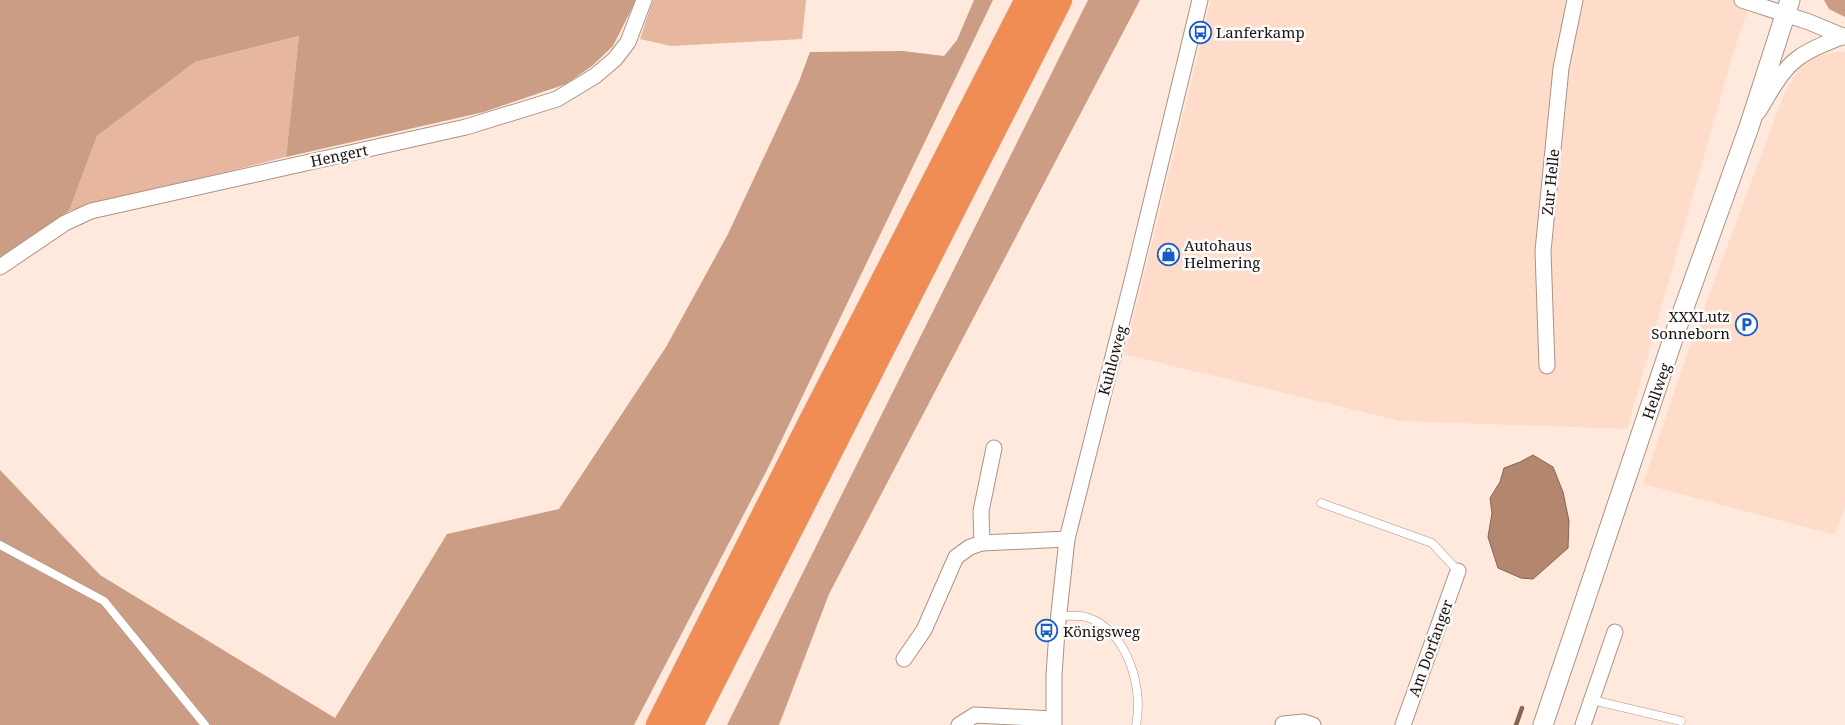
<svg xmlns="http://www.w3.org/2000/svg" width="1845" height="725" viewBox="0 0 1845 725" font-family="'Noto Serif',serif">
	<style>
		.built { fill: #fedcc9 }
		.green { fill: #e6b79e }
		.forest { fill: #cb9d84 }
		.water { fill: #b3866e; stroke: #866451 }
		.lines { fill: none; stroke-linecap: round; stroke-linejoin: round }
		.stream { stroke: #866451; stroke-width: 4.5 }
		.service-casing { stroke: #ab9285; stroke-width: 9 }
		.minor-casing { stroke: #ab9285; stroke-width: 17 }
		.tertiary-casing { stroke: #ab9285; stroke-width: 21 }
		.motorway-casing { stroke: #d6d5d4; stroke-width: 29 }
		.service { stroke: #fff; stroke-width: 8 }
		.minor { stroke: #fff; stroke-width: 15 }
		.tertiary { stroke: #fff; stroke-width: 19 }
		.motorway { stroke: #ef8d55; stroke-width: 28 }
		.labels { text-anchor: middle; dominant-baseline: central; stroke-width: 5; stroke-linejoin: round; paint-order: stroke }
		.poi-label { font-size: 15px; fill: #1c130e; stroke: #fbfbfb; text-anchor: start }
		.street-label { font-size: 15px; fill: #1c130e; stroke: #fbfbfb }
	</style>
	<rect width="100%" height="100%" fill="#ffe9dd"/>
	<g class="built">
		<polygon points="1211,0 1751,0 1734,50 1627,429 1400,421 1124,354 1152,243"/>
		<polygon points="1842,51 1845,52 1845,507 1835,535 1643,484 1687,354 1785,91 1800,68 1818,56"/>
	</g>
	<g class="green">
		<polygon points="653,0 806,0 802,39 671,46 640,39"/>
		<polygon points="299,36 286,157 69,211 97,136 195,62"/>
	</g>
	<g class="forest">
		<polygon points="0,0 636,0 613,46 592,66 566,84 484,112 286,157 299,36 195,62 97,136 69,211 0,257"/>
		<polygon points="974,0 993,0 769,466 634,725 0,725 0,470 100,575 335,718 447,534 559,509 666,347 728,234 798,84 810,52 903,51 944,56 957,40"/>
		<polygon points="1088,0 1140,0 829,594 779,725 727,725"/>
		<polygon points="1824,0 1845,0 1845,17 1829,9"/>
	</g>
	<polygon class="water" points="1533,455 1553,467 1563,492 1569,521 1568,548 1533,579 1521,578 1498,568 1488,537 1492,513 1490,498 1500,482 1504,468 1520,462"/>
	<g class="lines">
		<polyline class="stream" points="1516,725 1522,708"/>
		<defs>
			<g id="service">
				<polyline points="1321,503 1432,543 1458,571"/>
				<polyline points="0,545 104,601 205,725"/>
				<path d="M1058,616c9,0 20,-1 28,1 41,12 58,71 50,108"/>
				<polyline points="1592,700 1681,721"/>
			</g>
			<g id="minor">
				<polyline points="1742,0 1809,22 1845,37"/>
				<path d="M1758,112c12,-19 24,-44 43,-56 13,-9 28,-14 43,-20"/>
				<polyline points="0,267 65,223 91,211 466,127 557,99 595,76 615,59 628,42 644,0"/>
				<polyline points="1547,366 1543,251 1561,68 1575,0"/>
				<polyline points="982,543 981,511 994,448"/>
				<polyline points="904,659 924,630 956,557 970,547 982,543 1067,539"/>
				<polyline points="1283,724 1304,722 1313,725"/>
				<polyline points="959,725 975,715 1053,719"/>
				<polyline points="1054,725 1054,675 1057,631 1067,539 1134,273 1200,0"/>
				<polyline points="1403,725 1458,571"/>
				<polyline points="1583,725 1615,632"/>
			</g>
			<polyline id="tertiary" points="1543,725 1676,330 1749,127 1790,0"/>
			<g id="motorway">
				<polyline points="660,725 812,423 1029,0"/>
				<polyline points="689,725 1058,0"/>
			</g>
		</defs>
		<use href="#service" class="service-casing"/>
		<use href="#minor" class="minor-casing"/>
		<use href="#tertiary" class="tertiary-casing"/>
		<use href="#motorway" class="motorway-casing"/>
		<use href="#service" class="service"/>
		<use href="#minor" class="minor"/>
		<use href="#tertiary" class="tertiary"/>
		<use href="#motorway" class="motorway"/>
	</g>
	<defs>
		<symbol id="bus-ring" viewBox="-11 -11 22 22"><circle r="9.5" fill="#fbfbfb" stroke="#165cc7" stroke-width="1.5"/><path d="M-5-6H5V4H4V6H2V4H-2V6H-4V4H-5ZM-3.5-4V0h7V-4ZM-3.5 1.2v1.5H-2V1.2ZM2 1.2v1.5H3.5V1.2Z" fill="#165cc7"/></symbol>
		<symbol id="shop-ring" viewBox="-11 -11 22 22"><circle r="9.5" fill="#fbfbfb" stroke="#165cc7" stroke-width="1.5"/><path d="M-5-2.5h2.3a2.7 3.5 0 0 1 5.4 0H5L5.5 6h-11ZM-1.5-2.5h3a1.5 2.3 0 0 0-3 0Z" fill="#165cc7"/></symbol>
		<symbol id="parking-ring" viewBox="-11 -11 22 22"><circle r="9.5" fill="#fbfbfb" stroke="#165cc7" stroke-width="1.5"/><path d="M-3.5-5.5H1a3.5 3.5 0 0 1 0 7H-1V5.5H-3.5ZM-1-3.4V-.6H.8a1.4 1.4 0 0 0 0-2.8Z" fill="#165cc7"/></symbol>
	</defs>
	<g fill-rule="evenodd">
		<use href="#bus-ring" x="1188" y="20" width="25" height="25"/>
		<use href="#shop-ring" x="1156" y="242" width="25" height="25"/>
		<use href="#parking-ring" x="1734" y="312" width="25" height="25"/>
		<use href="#bus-ring" x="1034" y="618" width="25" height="25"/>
	</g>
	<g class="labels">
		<g class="poi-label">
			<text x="1216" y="32">Lanferkamp</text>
			<text x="1184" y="245">Autohaus<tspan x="1184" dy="17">Helmering</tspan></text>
			<text x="1730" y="316" text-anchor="end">XXXLutz<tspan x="1730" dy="17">Sonneborn</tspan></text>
			<text x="1063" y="631">Königsweg</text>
		</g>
		<g class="street-label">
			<text transform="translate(339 155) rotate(-12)">Hengert</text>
			<text transform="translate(1550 182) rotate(-84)">Zur Helle</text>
			<text transform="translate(1112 360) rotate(-75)">Kuhloweg</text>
			<text transform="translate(1656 391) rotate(-71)">Hellweg</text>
			<text transform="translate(1430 648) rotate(-70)">Am Dorfanger</text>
		</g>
	</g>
</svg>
